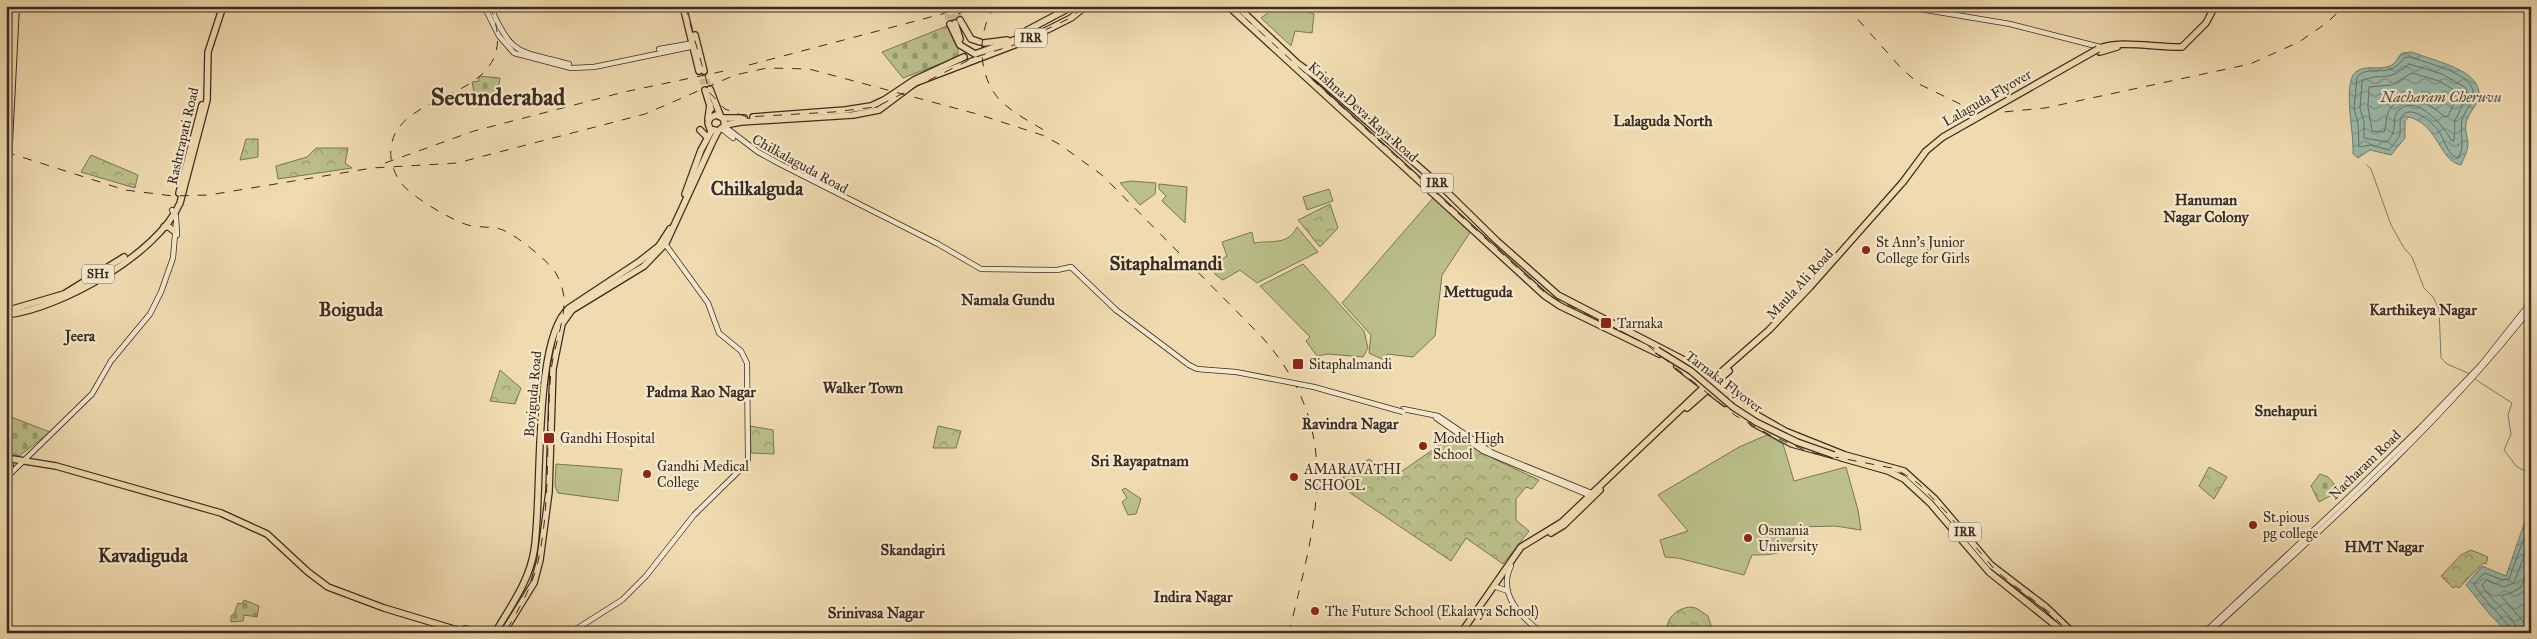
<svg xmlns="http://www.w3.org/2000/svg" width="2537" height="639" viewBox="0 0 2537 639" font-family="'IM FELL Great Primer',serif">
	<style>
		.green { fill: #bbc08a; stroke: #7b7656 }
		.forest { fill: url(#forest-crowns); stroke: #7b7656 }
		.cemetery { fill: url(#cemetery-stones); stroke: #7b7656 }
		.water { fill: url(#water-waves); stroke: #748174 }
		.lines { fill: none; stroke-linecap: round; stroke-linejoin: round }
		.shore { stroke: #6a7366; stroke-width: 1 }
		.stream { stroke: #748174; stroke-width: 1 }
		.primary-tunnel { stroke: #ccb893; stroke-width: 5.5; stroke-dasharray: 5.5 3; stroke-linecap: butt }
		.secondary-casing { stroke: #3b2b21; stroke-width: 6 }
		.primary-casing { stroke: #3b2b21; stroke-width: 8 }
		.trunk-casing { stroke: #3b2b21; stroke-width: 8 }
		.secondary { stroke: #f5e8cc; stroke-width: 4.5 }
		.primary { stroke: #f0dbb0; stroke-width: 5.5 }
		.trunk { stroke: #f0dbb0; stroke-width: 6 }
		.rail { stroke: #3b2b21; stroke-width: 1; stroke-dasharray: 9 9; stroke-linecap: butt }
		.secondary-bridge-casing { stroke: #3b2b21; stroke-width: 6; stroke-linecap: butt }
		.primary-bridge-casing { stroke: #3b2b21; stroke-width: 8; stroke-linecap: butt }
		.secondary-bridge { stroke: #f5e8cc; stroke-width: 4.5 }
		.primary-bridge { stroke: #f0dbb0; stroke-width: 5.5 }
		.poi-dot { fill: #8f2418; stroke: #f5e8cc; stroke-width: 2 }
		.labels { text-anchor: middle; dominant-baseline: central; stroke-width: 4.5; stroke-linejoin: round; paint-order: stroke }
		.shield { fill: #f5e8cc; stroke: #736454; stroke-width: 1 }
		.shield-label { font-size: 12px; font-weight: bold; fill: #3b2b21 }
		.street-label { font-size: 14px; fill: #3b2b21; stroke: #f5e8cc }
		.poi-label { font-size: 14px; fill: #3b2b21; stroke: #f5e8cc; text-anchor: start }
		.water-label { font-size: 15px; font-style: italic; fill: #534f44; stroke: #f5e8cc }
		.neighbourhood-label { font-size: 15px; font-weight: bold; fill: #3b2b21; stroke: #f5e8cc }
		.district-label { font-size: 19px; font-weight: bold; fill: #3b2b21; stroke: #f5e8cc }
		.town-label { font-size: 24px; font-weight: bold; fill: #3b2b21; stroke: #f5e8cc }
	</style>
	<defs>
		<pattern id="forest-crowns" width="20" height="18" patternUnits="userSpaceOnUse" patternTransform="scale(1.25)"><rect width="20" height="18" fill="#bbc08a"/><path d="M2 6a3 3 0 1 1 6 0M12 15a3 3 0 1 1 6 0" fill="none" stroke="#999c70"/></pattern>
		<pattern id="cemetery-stones" width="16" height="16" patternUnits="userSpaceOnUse" patternTransform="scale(1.25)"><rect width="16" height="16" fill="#bbc08a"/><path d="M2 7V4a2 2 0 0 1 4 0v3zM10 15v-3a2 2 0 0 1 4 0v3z" fill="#999c70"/></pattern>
		<pattern id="water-waves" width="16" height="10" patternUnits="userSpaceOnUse" patternTransform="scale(1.25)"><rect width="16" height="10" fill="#9abbac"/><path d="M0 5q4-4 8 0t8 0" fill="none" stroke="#7f988c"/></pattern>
	</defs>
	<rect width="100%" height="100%" fill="#f0dbb0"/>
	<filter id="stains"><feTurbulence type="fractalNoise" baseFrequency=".004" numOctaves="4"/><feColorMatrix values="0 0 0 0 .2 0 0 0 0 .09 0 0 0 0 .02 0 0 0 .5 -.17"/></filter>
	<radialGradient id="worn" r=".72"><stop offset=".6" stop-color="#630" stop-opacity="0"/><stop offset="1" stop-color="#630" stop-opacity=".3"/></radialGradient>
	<g class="green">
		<polygon points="1277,6 1291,6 1314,14 1312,33 1295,31 1291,46 1261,18"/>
		<polygon points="1131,181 1156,183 1155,194 1140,205 1120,183"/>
		<polygon points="1159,184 1187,187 1185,223 1162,201 1166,196 1159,189"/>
		<polygon points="1329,189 1333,201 1307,210 1303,197"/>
		<polygon points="1433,198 1471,231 1442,275 1435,336 1413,357 1387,354 1384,360 1369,353 1371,335 1342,303"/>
		<path d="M1297,227l21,25 -61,31 -17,-13 -17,10 -7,-5 -6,-8 17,-11 -5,-14 30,-10 2,11c17,-3 34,3 43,-16z"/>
		<polygon points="1303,264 1364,331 1368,348 1363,357 1328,354 1317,356 1306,341 1310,337 1260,286"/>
		<path d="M1767,435l16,9 11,37 52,-14 12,43 3,20 -26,-4 -36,1c-11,27 -19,28 -47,28l-8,20 -66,-17 -13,-1 -5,-17 28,-9 -30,-36 81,-48z"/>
		<polygon points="556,464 622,469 618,501 558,493 555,486"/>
		<polygon points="1125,488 1141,499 1136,514 1128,515 1122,502 1127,498 1122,490"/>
	</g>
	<g class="forest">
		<polygon points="246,139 258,139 258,157 240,160"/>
		<polygon points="316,148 348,148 345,163 352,168 278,179 276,166 307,157"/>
		<polygon points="91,155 138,175 135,188 81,172"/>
		<polygon points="1330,204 1338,228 1320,247 1298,220"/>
		<polygon points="500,370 521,388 515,404 490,401"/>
		<polygon points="750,426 773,430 774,454 751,453"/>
		<polygon points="938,426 961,431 956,448 933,448"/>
		<polygon points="1454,435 1494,459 1539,480 1532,489 1526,487 1516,499 1516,520 1529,531 1503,564 1466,538 1451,561 1340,486 1343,477 1369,459 1395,476"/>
		<polygon points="2209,467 2227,477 2214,499 2199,486"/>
		<polygon points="2471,550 2488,557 2486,564 2483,563 2459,588 2456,586 2453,588 2441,576 2461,555"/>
		<path d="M1689,607l7,1 12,8 5,17h-47c1,-15 8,-23 23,-26z"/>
	</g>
	<g class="cemetery">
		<polygon points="947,26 958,50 958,57 903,78 882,52"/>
		<polygon points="479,76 500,78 496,101 477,106 472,82 479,81"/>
		<polygon points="6,415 50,432 19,456 6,454"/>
		<polygon points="2320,474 2328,477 2335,485 2333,485 2330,496 2319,502 2311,486"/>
		<polygon points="244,600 259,606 257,617 244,615 243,621 231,622 231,616 234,614 238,603 242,604"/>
	</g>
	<g class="water">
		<path d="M2412,52c18,8 69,17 67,43 -1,10 -9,16 -12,25 -3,7 0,15 1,23 0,8 -4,15 -7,22 -22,-4 -22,-40 -52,-48l-4,4v17l-14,17 -21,-5 -12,8 -5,-4c1,-22 -9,-61 0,-79 10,-13 26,-3 39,-10 5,-3 6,-9 10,-12z"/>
		<polygon points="2531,504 2531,633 2509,633 2491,616 2466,585 2482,566 2506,576"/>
	</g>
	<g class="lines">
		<g class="shore">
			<path d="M2411,57c16,7 65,16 62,38 0,9 -9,16 -11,25 -3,13 4,26 -4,38 -12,-4 -13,-19 -20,-28 -6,-8 -26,-25 -35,-15 -5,6 -2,12 -3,19 -1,4 -8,12 -11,16l-18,-5 -12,2 -1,-24 -4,-14 3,-32c12,-14 32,4 47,-19z"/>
			<path d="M2409,64l33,10 24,14 1,9 -12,23 -1,21 -3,-1c-6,-13 -35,-47 -52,-30 -7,7 -3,14 -6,22 0,3 -4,7 -6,10l-23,-4v-16l-4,-14 2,-27c20,-10 23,4 47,-17z"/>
			<path d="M2412,73l27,8 20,12 -11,23 -3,1c-16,-14 -44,-32 -57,-4 -3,6 -1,14 -4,19l-12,-1 -4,-24 1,-20 23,-2z"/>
			<path d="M2512,633c-1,-9 -32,-36 -38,-49l10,-11 19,7 6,-1 22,-60"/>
			<path d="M2518,633c-1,-14 -29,-34 -36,-48l4,-5 18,7 10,-4 17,-46"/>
			<polyline points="2526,633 2523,621 2501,596 2513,592 2521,587 2531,560"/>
		</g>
		<g class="stream">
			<polyline points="2367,165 2371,169 2391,225 2404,248 2412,257 2424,288 2433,297 2439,309 2441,358 2447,364 2470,374"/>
			<polyline points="2475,379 2512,403 2508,415 2511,434 2504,450 2516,466 2531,475"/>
		</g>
		<g class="primary-tunnel">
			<polyline points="944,6 950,24"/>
			<polyline points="950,6 955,23"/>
			<polyline points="956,6 960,20"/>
			<polyline points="699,71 705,90"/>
			<polyline points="704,71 710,89"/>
		</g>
		<defs>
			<g id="secondary">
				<polyline points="484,6 499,36 514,53 571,68 594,67 695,46"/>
				<path d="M490,6c22,52 29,44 79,58"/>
				<polyline points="1916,6 1920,9 2010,24 2104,48"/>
				<polyline points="659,49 694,43"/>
				<polyline points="724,126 758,152 780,164 938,244 981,269 1057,270 1071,267 1116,310 1189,365"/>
				<polyline points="722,129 733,138"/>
				<polyline points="172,210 176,216 177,235"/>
				<polyline points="1403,409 1438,416 1493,453 1594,494"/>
				<polyline points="1436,418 1483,451 1591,496"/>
				<polyline points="6,478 92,394 111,361 150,314 161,292 173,258 176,223"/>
				<path d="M1511,566c-14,28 10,51 31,67"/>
				<polyline points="1496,587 1508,591"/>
				<polyline points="570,633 622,600 646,576 694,515 746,464 748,459 747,363 741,351 719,333 708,303 663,241"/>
				<polyline points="2204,633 2349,497 2419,429 2481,365 2531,302"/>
				<path d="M2208,633c113,-103 229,-205 323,-325"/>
			</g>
			<g id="primary">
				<polyline points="683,6 699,71"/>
				<polyline points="1228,6 1545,296 1560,306 1659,354"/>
				<polyline points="1237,6 1297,63 1319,79 1443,188 1497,241 1558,295 1682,359 1743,407 1785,431 1845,455 1904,471 1935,499 1991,565 2046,607 2073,633"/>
				<polyline points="960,20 971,39 980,42"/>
				<polyline points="955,23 960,39"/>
				<polyline points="950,24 960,45 975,54 1039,31"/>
				<polyline points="1022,33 1073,6"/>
				<polyline points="695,35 704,71"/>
				<polyline points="984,43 1007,40"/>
				<path d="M2098,49c19,-10 60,-1 84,-2l24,-24 9,-17"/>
				<polyline points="2100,52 2117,47"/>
				<polyline points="710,89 720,115"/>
				<polyline points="705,90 711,109"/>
				<polyline points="753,117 845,110 871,106 884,100 914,80 964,57"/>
				<polyline points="723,118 744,118"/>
				<polyline points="708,119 710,105"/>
				<polyline points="725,125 741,122 853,115 879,110 915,83 1025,41 1071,18 1086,6"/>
				<polyline points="700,130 707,137"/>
				<polyline points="179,193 202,105"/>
				<polyline points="685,194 701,150 712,130"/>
				<polyline points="164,227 169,227 174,231"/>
				<polyline points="6,311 64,294 124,257"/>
				<path d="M6,315c54,-6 152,-61 174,-112l27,-103 1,-48 15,-46"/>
				<polyline points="1677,366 1725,403"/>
				<polyline points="1687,408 1729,371"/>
				<polyline points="1753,423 1792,444 1843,458"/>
				<polyline points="6,458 56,466 221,513 267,534 308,572 328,587 384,608 467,633"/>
				<polyline points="8,458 11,470"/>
				<polyline points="1842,458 1888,471 1904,479 1930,503 1989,572 2065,633"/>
				<polyline points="1551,533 1564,525 1600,490"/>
				<polyline points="465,629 478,633"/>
				<path d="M495,633c15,-26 34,-51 39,-82 9,-53 -2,-212 35,-243l71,-47 19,-15 11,-17"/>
				<polyline points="503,633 534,583 540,560 549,492 553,369 562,324 572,310 644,266 666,243 712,143 718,131 725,125 723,118 716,115 710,118 708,123 710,129 718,131"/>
				<polyline points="1461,633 1521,547 1562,522 1704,387 1769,330 1810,287 1903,182"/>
			</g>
			<polyline id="trunk" points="6,202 16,6"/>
		</defs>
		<use href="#secondary" class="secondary-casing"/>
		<use href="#primary" class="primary-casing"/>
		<use href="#trunk" class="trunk-casing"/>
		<use href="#secondary" class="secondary"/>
		<use href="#primary" class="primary"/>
		<use href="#trunk" class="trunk"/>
		<g class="rail">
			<path d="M490,6c42,104 -106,76 -99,152 1,9 5,18 10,25 11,14 50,37 67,42 12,3 24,1 35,5 14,6 40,27 50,39 6,8 10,19 11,29 1,25 -11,50 -13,74 -6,64 1,131 -14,194 -7,25 -19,44 -32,67"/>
			<polyline points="685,6 710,93 725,109 747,117 833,112 876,107 973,58 1014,45 1068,19 1086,6"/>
			<path d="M995,6c-19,26 -17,70 4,93 13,14 32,23 48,33"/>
			<polyline points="1232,6 1546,294 1646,344 1736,416 1770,435 1809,452 1892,468 1906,475 1919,484 1947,513 1996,571 2050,613 2070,633"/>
			<polyline points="1846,6 1901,68 1919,84 1962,105 2003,112 2045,108 2250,64 2299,42 2328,22 2344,6"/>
			<polyline points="958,14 976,6"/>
			<polyline points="749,65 942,14 963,6"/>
			<path d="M6,152l119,38 48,6 36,-1 163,-27 85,-5 188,-49 90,-39 32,-7 42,1 168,45 65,21 17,9 43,31 159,161c86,96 54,186 28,297"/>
			<polyline points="385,163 474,131 624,92 729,70"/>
		</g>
		<defs>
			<polyline id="secondary-bridge" points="1189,365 1197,369 1236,372 1314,387 1403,412"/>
			<g id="primary-bridge">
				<polyline points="1903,182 1926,151 1943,137 2098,49"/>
				<polyline points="1657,350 1691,371 1733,407 1756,422 1797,442 1834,455"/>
			</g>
		</defs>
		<use href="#secondary-bridge" class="secondary-bridge-casing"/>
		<use href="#primary-bridge" class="primary-bridge-casing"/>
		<use href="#secondary-bridge" class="secondary-bridge"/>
		<use href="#primary-bridge" class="primary-bridge"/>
	</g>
	<g class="poi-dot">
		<circle cx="1866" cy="250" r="5"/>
		<rect x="1600" y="317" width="12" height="12" rx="2.5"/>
		<rect x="1292" y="358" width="12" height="12" rx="2.5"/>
		<rect x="543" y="432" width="12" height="12" rx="2.5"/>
		<circle cx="1423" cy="446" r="5"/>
		<circle cx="647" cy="474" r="5"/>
		<circle cx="1294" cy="477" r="5"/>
		<circle cx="2253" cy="525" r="5"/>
		<circle cx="1748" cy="538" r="5"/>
		<circle cx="1315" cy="611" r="5"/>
	</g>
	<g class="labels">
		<g class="shield">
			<rect x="1015" y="28.5" width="32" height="19" rx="4"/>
			<rect x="1421" y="173.5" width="32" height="19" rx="4"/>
			<rect x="82" y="264.5" width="32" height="19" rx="4"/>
			<rect x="1949" y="522.5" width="32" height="19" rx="4"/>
		</g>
		<g class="shield-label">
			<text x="1031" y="38">IRR</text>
			<text x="1437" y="183">IRR</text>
			<text x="98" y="274">SH1</text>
			<text x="1965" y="532">IRR</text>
		</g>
		<g class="street-label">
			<text transform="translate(1987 98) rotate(-30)">Lalaguda Flyover</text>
			<text transform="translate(1363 112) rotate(42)">Krishna Deva Raya Road</text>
			<text transform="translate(183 136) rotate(-77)">Rashtrapati Road</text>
			<text transform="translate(800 164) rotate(29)">Chilkalaguda Road</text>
			<text transform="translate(1800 284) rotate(-47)">Maula Ali Road</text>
			<text transform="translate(1724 382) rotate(37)">Tarnaka Flyover</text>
			<text transform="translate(533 394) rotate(-85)">Boyiguda Road</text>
			<text transform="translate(2365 465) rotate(-44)">Nacharam Road</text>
		</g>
		<g class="poi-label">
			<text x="1876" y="242">St Ann's Junior<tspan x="1876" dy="16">College for Girls</tspan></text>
			<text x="1617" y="323">Tarnaka</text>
			<text x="1309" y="364">Sitaphalmandi</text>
			<text x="560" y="438">Gandhi Hospital</text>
			<text x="1433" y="438">Model High<tspan x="1433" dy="16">School</tspan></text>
			<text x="657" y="466">Gandhi Medical<tspan x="657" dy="16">College</tspan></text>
			<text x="1304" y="469">AMARAVATHI<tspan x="1304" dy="16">SCHOOL</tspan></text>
			<text x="2263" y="517">St.pious<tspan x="2263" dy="16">pg college</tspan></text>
			<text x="1758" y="530">Osmania<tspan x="1758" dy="16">University</tspan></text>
			<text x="1325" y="611">The Future School (Ekalavya School)</text>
		</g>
		<g class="water-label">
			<text x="2441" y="97">Nacharam Cheruvu</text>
		</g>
		<g class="neighbourhood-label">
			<text x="1663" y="121">Lalaguda North</text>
			<text x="2206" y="200">Hanuman<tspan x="2206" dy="17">Nagar Colony</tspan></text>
			<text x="1478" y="292">Mettuguda</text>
			<text x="1008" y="300">Namala Gundu</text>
			<text x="2423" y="310">Karthikeya Nagar</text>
			<text x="80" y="336">Jeera</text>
			<text x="863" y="388">Walker Town</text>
			<text x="701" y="392">Padma Rao Nagar</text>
			<text x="2286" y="411">Snehapuri</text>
			<text x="1350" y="424">Ravindra Nagar</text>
			<text x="1140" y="461">Sri Rayapatnam</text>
			<text x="2384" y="547">HMT Nagar</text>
			<text x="913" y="550">Skandagiri</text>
			<text x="1193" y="597">Indira Nagar</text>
			<text x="876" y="613">Srinivasa Nagar</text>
		</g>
		<g class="district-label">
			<text x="757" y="188">Chilkalguda</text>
			<text x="1166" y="263">Sitaphalmandi</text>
			<text x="351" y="309">Boiguda</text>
			<text x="143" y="555">Kavadiguda</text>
		</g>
		<g class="town-label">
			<text x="498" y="97">Secunderabad</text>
		</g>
	</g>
	<rect width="2537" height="639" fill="none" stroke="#f0dbb0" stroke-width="25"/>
	<rect x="8" y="8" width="2522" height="624" fill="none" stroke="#3b2b21" stroke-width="2.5"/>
	<rect x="12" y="12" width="2512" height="614" fill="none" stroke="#3b2b21"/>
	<rect width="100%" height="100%" filter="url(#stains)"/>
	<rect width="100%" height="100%" fill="url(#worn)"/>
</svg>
